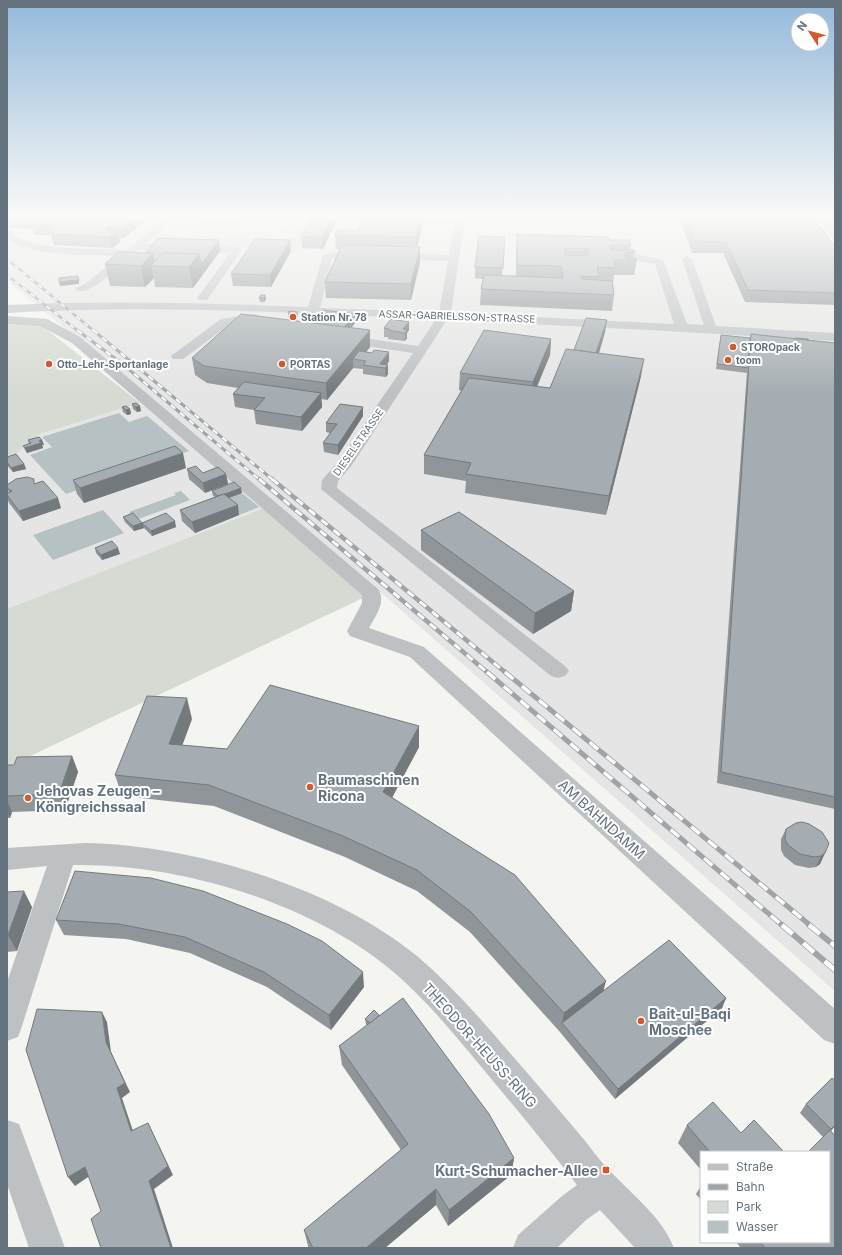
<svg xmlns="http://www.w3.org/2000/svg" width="842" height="1255" viewBox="0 0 842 1255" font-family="Inter,sans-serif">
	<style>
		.built { fill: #e4e5e4 }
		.green { fill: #d5dad2 }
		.water { fill: #b6c1c4 }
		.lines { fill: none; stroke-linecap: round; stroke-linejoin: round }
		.minor { fill: #bdc1c4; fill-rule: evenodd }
		.rail-far4-casing { stroke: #9fa4a9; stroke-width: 2.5 }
		.rail-far3-casing { stroke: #9fa4a9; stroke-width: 3 }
		.rail-far2-casing { stroke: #9fa4a9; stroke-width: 4.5 }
		.rail-far1-casing { stroke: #9fa4a9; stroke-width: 5 }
		.rail-casing { stroke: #9fa4a9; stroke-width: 6 }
		.rail-far4 { stroke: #fff; stroke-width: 1.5; stroke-dasharray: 5; stroke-linecap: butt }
		.rail-far3 { stroke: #fff; stroke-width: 2; stroke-dasharray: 6; stroke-linecap: butt }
		.rail-far2 { stroke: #fff; stroke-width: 3; stroke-dasharray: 8; stroke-linecap: butt }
		.rail-far1 { stroke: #fff; stroke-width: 3.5; stroke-dasharray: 11; stroke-linecap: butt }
		.rail { stroke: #fff; stroke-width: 4.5; stroke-dasharray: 14; stroke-linecap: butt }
		.wall { fill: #8f9599 }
		.shaded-wall { fill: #74797d }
		.building { fill: #a6adb2; stroke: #74797d; fill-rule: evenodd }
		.poi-dot { fill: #d7582d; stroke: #fff; stroke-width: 1.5 }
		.labels { text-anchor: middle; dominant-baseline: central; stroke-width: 4; stroke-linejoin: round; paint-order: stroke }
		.far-street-label { font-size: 10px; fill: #65737f; stroke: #fff }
		.far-poi-label { font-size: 10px; font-weight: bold; fill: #65737f; stroke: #fff; text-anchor: start }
		.near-poi-label { font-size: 14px; font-weight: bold; fill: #65737f; stroke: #fff; text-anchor: start }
		.near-street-label { font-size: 14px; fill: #65737f; stroke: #fff }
	</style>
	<rect width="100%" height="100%" fill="#f4f4f0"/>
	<g class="built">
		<polygon points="7,217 835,217 835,991 385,596 7,280"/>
		<polygon points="140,403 264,508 7,609 7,456 17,453 40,434"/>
	</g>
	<g class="green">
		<polygon points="183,217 247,218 235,233 166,231"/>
		<polygon points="288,218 315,219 297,249 149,245 158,235 293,239 297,233 279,233"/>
		<polygon points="7,324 41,325 140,403 40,434 17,453 7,456"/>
		<polygon points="264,508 365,597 7,767 7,609"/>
	</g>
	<g class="water">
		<polygon points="119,413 129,422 147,416 189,451 66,494 30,455 52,447 42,437"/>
		<polygon points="181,491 190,500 136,520 129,512 176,495 174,493"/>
		<polygon points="242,493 259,507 239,515 222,500"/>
		<polygon points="103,510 124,533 53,560 33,535"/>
	</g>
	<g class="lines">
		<g class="minor">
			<path d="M167,217h11l-32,27 91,3 5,3 -35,50h-8l-2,-2 33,-45 -91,-3c-12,10 -46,45 -62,41l-2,-2 2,-2 8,-3 35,-28c-37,-2 -80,1 -113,-16v-11l2,-1 5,3v5c31,15 78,12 113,14z"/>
			<path d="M355,217h110l-14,96 223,11 -19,-60 -23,-4 -5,-7 -21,-4 -1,-2 1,-2 4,-1 24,5 5,6 24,5 24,64 17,1 -22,-66 5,-3 5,3 24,67 119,7v8l-186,-11 -202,-10 -95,145 -14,16 -1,7 228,178 4,5 -4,5 -7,2 -7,-2 -230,-187 1,-9 16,-18 75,-109 -69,-10 -4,-1 -2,-3 2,-3 4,-1 74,11 18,-27c-143,-6 -286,-15 -429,-6v-8c101,-5 201,-2 301,2l15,-52 13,-3 113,3 5,-31 -95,-3 -3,-1zM336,258l112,3 -9,51 -119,-4 12,-49z"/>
			<polygon points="816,217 826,217 835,228 835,238 831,237"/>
			<polygon points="253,314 257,315 259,318 257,321 229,325 183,359 173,359 171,356 221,319"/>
			<path d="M7,316l40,3 33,18 298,252c9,13 -3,27 -9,39l55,19 411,362v35l-11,-4 -414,-383 -60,-21 -3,-5 15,-28v-8l-290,-252 -32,-17 -33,-2z"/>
			<path d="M85,843c108,2 248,44 332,113 34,29 64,63 93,97 26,30 51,59 76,89 9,12 18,24 29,34 22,23 47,42 59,72h-39l-35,-38 -14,10 -29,28h-44l5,-13 44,-39 15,-11c-29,-38 -59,-74 -89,-110 -29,-35 -57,-70 -91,-100 -81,-71 -217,-112 -324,-110l-51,161 -4,11 -11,4v-59l40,-116 -40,4v-22z"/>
			<polygon points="7,1120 19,1124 65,1248 29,1248 7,1184"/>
		</g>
		<defs>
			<g id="rail-far4">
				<polyline points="7,259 94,331"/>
				<polyline points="7,275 78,331"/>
			</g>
			<g id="rail-far3">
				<polyline points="77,330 120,362 260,480"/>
				<polyline points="93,330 273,480"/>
			</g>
			<g id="rail-far2">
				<polyline points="259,479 488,673"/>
				<polyline points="272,479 506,673"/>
			</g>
			<g id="rail-far1">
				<polyline points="487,672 783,926"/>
				<polyline points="505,672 811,926"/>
			</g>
			<g id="rail">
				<polyline points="782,925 835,970"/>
				<polyline points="809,925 835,946"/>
			</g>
		</defs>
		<use href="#rail-far4" class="rail-far4-casing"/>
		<use href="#rail-far3" class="rail-far3-casing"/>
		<use href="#rail-far2" class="rail-far2-casing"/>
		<use href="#rail-far1" class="rail-far1-casing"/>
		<use href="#rail" class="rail-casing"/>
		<use href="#rail-far4" class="rail-far4"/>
		<use href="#rail-far3" class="rail-far3"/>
		<use href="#rail-far2" class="rail-far2"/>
		<use href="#rail-far1" class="rail-far1"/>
		<use href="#rail" class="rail"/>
	</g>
	<g class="wall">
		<polygon points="7,217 150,217 124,238 119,238 120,242 112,248 54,245 51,235 34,235 33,229 10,228"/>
		<polygon points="290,217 311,217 310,218"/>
		<polygon points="312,217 336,217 336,222 323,249 302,248 301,237"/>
		<polygon points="363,217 423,217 423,224 417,247 420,247 420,262 411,300 326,298 325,282 340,249 336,249 335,235 357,231"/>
		<polygon points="427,217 444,217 443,219 427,219"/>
		<polygon points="679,217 813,217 835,247 835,305 745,302 723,253 692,253"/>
		<polygon points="517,234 609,240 631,245 630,250 634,253 633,258 637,260 634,275 614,275 613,283 614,295 612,311 480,305 481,289 483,279 475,278 475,267 505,237 502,276 516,276 516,249"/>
		<polygon points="220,251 193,288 155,287 154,278 145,287 110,286 105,264 145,253"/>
		<polygon points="291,251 271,287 233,286 231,274"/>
		<polygon points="261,295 266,299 264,302 260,302 259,298"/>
		<polygon points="297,312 298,316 296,318 288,318 288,313"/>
		<polygon points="356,314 356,322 351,328 370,347 366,352 389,361 387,365 388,374 386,377 363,374 363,369 353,368 327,400 321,399 322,407 302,431 256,424 254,410 235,407 233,394 238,388 207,383 195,375 192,358 309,323"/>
		<polygon points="409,322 409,330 407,333 407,338 405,341 388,339 388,337 384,337 384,328"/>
		<polygon points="605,332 599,353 641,376 606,515 465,493 466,481 424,474 424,455 462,391 459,390 460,373 551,339 550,355 537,387 550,388 574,350"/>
		<polygon points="751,334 795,339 795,338 809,340 835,343 835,809 717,783 747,372 747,373 716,369 721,335 750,338"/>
		<polygon points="132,404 141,411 137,412 133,409"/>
		<polygon points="122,407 130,409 131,414 127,415 123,412"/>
		<polygon points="363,407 363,416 338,455 324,452 323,443 330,433 326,432 326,423"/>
		<polygon points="28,440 42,440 44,445 42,445 43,448 27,453 25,450 23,446 29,444"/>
		<polygon points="7,457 24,464 26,469 13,472 7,465"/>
		<polygon points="186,468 84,503 77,494 73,480"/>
		<polygon points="187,469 203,473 226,474 228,484 205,493 189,479"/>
		<polygon points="35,483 61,508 23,521 9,503 7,497 7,493 9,492 7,488"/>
		<polygon points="212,491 242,493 229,498 239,515 195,533 182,521 180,510 215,497 213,496"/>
		<polygon points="123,517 142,523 176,527 152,536 144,528 134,531 125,522"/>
		<polygon points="421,530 574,591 571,611 533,634 421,550"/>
		<polygon points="95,548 120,554 102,560 96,553"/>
		<polygon points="192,719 182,745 227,749 419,747 392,797 604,990 726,998 722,1008 615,1099 560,1032 470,932 417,891 345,857 214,806 122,796 115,775"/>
		<polygon points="72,756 78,772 65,810 12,812 10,818 7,818 7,765 14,765"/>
		<polygon points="786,829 825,853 820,864 816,867 809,868 795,865 784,856 781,850 781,839"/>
		<polygon points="75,871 364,987 331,1030 267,987 190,953 126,939 64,935 56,920"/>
		<polygon points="7,892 32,907 17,951 7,952"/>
		<polygon points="379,1015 379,1016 514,1158 511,1175 448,1226 436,1205 385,1248 309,1248 308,1246 304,1230 401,1150 342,1065 339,1046 367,1026 366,1024 365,1019"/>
		<polygon points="806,1104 835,1126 831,1131 835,1248 741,1248 736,1242 829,1242 823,1137 800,1113"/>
		<polygon points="687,1125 741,1133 784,1152 701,1152 701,1170 678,1143"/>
		<polygon points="701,1186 701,1200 696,1194"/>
	</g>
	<g class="shaded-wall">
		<polygon points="135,217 150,217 124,238 122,227"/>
		<polygon points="332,217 336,217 336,222 323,249 322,238"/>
		<polygon points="421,217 423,217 423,224 416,251 416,237"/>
		<polygon points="109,226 111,236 117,231 120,242 112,248 109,237 105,230"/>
		<polygon points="219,240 220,251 193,288 189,267 199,254"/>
		<polygon points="290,240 291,251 271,287 270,275"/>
		<polygon points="420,247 420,262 411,300 411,284"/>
		<polygon points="153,253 155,266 151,266 154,278 145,287 141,266"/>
		<polygon points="78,276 79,280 79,284 60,286 59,282"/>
		<polygon points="265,295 266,299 264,302 264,298"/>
		<polygon points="297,312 298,316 296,318 296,314"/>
		<polygon points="356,314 356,322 351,328 350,320"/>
		<polygon points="607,320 605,332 595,366 596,353"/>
		<polygon points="350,321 350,329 343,328"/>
		<polygon points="409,322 409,330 407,333 407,338 405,341 405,333 403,329"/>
		<polygon points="370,330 370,347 360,360 353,359 353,368 327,400 326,383"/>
		<polygon points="551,339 550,355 531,400 533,382"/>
		<polygon points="389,352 389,361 384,368 380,364"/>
		<polygon points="644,359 641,376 606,515 609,496"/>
		<polygon points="388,365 388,374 386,377 385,368"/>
		<polygon points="321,393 322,407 302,431 301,417"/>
		<polygon points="140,406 141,411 137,412 136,407"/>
		<polygon points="363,407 363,416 338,455 338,445"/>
		<polygon points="130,409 131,414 127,415 126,410"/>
		<polygon points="42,440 44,445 42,445 43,448 27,453 25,448 39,441"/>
		<polygon points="183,453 186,468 84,503 80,488"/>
		<polygon points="24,464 26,469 13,472 11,468"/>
		<polygon points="226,474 228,484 205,493 203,483"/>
		<polygon points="241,488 242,493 220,501 219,496"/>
		<polygon points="58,498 61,508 23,521 19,511"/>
		<polygon points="238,505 239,515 195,533 192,522"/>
		<polygon points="175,521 176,527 152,536 151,531"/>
		<polygon points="142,523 144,528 134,531 133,526"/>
		<polygon points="118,548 120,554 102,560 101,555"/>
		<polygon points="574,591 571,611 533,634 535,613"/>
		<polygon points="187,698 192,719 175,765 169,744"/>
		<polygon points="419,726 419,747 384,813 383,792"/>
		<polygon points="72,756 78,772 65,810 59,794"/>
		<polygon points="7,801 12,812 10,818 7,812"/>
		<polygon points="825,853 820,864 816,867 821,856"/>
		<polygon points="24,891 32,907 17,951 8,935"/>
		<polygon points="363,972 364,987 331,1030 329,1015"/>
		<polygon points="606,981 601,1000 562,1023 564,1013"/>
		<polygon points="726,998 722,1008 615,1099 618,1089"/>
		<polygon points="102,1012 107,1022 111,1052 130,1092 122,1098 136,1140 131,1131 117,1088 106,1042"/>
		<polygon points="148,1123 173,1175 154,1189 173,1248 171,1248 149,1181"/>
		<polygon points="835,1125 835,1126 824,1138 831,1129"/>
		<polygon points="514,1158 511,1175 448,1226 449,1210"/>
		<polygon points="85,1167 91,1175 75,1186 68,1177"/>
		<polygon points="436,1189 436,1205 385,1248 366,1248"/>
	</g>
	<g class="building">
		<polygon points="7,217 135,217 122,227 109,226 105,230 117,231 109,237 51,234 54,232 50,229 53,227 50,225 32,224 39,219"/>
		<polygon points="312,217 332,217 322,238 301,237"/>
		<polygon points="363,217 421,217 416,237 335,235 337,230 357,231"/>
		<polygon points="685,217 813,217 835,247 835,293 748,290 726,242 694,241"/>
		<path d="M517,234l91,3 1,3h21l1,5h-21l1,5h23v3l-9,-1 1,6h10l1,2h-23l1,8 -18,-1 2,10 -18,-1 1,3 30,2 2,14 -133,-6 3,-14 79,3 -2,-12 -44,-1zM565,248l23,1v7l-23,-1z"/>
		<polygon points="479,236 505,237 503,268 475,267"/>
		<polygon points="158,238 219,240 201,264 199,254 162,253 154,262 153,253 145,253"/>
		<polygon points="255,239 290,240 270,275 231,274"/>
		<polygon points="342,245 420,247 411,284 325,282"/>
		<polygon points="118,252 153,253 141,266 105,264"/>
		<polygon points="162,253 199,254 189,267 151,266"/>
		<polygon points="78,276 78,280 59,282 59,278"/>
		<polygon points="261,295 265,295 264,298 259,298"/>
		<polygon points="322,310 356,314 350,320 317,316 350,321 344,327 309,323"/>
		<polygon points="289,311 297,312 296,314 288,313"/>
		<polygon points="241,314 370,330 326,383 204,366 192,358"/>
		<polygon points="586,318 607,320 596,353 574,350"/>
		<polygon points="391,319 409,322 403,329 407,330 405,333 388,330 389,329 384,328"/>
		<polygon points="484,330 551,339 533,382 460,373"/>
		<polygon points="751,334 835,343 835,797 721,772"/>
		<polygon points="721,335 750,338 748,368 717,364"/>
		<polygon points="795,338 808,339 809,340 796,339"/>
		<polygon points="566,349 644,359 609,496 466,474 471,463 424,455 469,378 550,388"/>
		<polygon points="374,350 389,352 380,364 388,365 385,368 363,365 366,361 353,359 359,351 372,353"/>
		<polygon points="244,382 321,393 301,417 254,410 265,398 233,394"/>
		<polygon points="136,403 140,406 136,407 132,404"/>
		<polygon points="340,404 363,407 338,445 323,443 337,424 326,423"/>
		<polygon points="126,406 130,409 126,410 122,407"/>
		<polygon points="39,437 42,440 39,441 41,443 25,448 23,446 31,443 28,440"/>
		<polygon points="175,446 183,453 80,488 73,480"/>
		<polygon points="16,454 24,464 11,468 7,462 7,457"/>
		<polygon points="196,466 203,473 218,467 226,474 203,483 187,469"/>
		<polygon points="27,477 34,479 34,484 43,481 58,498 19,511 7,495 7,493 12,491 7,488 7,485 16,479"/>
		<polygon points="234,482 241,488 225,494 224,494 218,496 212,491"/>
		<polygon points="224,494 238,505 192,522 180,510"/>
		<polygon points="459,512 574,591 535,613 421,530"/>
		<polygon points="133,513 142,523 133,526 123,517"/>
		<polygon points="166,513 175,521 151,531 142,523"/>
		<polygon points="112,541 118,548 101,555 95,548"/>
		<polygon points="270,685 419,726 383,792 515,875 606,981 564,1013 471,912 417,870 343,836 209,785 115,775 147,696 187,698 169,744 227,749"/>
		<polygon points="72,756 59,794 7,796 7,765 14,765 17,757"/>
		<polygon points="802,822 809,824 822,832 829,843 825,853 821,856 814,857 800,854 788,845 785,839 786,829 796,823"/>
		<polygon points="75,871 151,878 203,891 287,924 322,941 363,972 329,1015 264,972 185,937 119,924 56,920"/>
		<polygon points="24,891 8,935 7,935 7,892"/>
		<polygon points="669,940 726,998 618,1089 562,1023"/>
		<polygon points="403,998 489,1114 514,1158 449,1210 436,1189 366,1248 313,1248 304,1230 408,1144 339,1046"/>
		<polygon points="37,1009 102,1012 106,1042 125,1083 117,1088 131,1131 148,1123 168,1166 149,1181 171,1248 101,1248 91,1219 101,1211 85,1167 68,1177 26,1050"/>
		<polygon points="374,1010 379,1015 375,1019 370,1023 365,1019"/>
		<polygon points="832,1078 835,1080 835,1125 831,1129 806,1104"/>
		<polygon points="713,1102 741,1133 754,1120 784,1152 710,1152 687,1125"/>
		<polygon points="830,1130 835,1136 835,1248 765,1248 760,1242 829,1242 829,1152 808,1152"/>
	</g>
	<linearGradient id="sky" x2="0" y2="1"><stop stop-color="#94b9da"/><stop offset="0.55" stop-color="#fafaf8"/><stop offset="1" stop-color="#fafaf8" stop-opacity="0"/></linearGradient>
	<rect width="842" height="393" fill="url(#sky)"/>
	<g class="poi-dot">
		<circle cx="293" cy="317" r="4"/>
		<circle cx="733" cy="347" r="4"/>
		<circle cx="728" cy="360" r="4"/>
		<circle cx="49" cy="364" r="4"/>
		<circle cx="282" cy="364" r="4"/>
		<circle cx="310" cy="787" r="4"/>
		<circle cx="28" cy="798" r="4"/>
		<circle cx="641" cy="1021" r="4"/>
		<rect x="602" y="1166" width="8" height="8" rx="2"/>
	</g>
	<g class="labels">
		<g class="far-street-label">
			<text transform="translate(457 316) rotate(2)">ASSAR-GABRIELSSON-STRASSE</text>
			<text transform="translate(358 442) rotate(-55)">DIESELSTRASSE</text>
		</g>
		<g class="far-poi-label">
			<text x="301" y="317">Station Nr. 78</text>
			<text x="741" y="347">STOROpack</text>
			<text x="736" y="360">toom</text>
			<text x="57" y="364">Otto-Lehr-Sportanlage</text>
			<text x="290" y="364">PORTAS</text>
		</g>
		<g class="near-poi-label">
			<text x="318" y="779">Baumaschinen<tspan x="318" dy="16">Ricona</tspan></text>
			<text x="36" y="790">Jehovas Zeugen –<tspan x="36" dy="16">Königreichssaal</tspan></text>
			<text x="649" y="1013">Bait-ul-Baqi<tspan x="649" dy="16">Moschee</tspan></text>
			<text x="598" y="1170" text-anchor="end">Kurt-Schumacher-Allee</text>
		</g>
		<g class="near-street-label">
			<text transform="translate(602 819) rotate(42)">AM BAHNDAMM</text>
			<text transform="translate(480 1045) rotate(48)">THEODOR-HEUSS-RING</text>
		</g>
	</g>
	<rect width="842" height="1255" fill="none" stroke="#65737f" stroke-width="16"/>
	<rect x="700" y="1151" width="130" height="92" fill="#ffffff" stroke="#c1c7cc"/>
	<rect x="708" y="1164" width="20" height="6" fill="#bdc1c4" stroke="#c1c7cc"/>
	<text x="736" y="1171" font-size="12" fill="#65737f">Straße</text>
	<rect x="708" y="1184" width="20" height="6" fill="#9fa4a9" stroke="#c1c7cc"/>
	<text x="736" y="1191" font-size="12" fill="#65737f">Bahn</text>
	<rect x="708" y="1201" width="20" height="12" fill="#d5dad2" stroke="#c1c7cc"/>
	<text x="736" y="1211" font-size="12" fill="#65737f">Park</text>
	<rect x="708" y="1221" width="20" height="12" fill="#b6c1c4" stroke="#c1c7cc"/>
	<text x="736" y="1231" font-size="12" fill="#65737f">Wasser</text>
	<g transform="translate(810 32) rotate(306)"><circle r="19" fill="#ffffff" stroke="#c1c7cc"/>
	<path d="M0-3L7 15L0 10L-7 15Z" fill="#d7582d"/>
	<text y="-6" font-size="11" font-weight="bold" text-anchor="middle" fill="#65737f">N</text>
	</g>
</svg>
